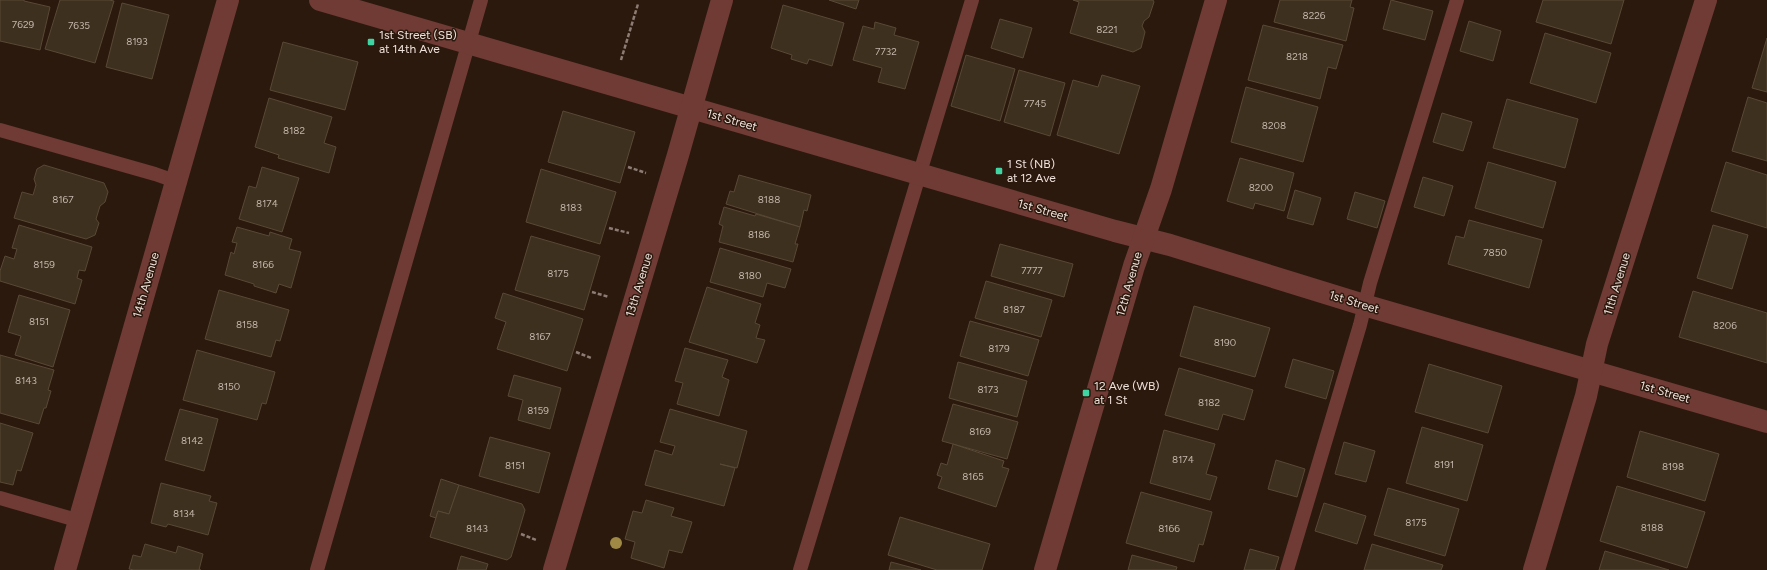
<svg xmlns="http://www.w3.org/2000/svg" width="1767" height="570" viewBox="0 0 1767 570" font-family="Figtree,sans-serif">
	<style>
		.building { fill: #3e301e; stroke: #584936 }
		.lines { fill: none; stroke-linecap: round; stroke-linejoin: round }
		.path { stroke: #8c7c73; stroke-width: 2.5; stroke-dasharray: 4 2; stroke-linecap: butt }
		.lane { stroke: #703b35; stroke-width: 14 }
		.street { stroke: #703b35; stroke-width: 22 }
		.tree { fill: #9f8944 }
		.poi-dot { fill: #3fd4a2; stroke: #2c190e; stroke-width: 1.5 }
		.labels { text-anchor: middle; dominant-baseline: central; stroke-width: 3; stroke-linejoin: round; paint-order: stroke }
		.number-label { font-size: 10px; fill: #c2b5aa }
		.poi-label { font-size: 12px; fill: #eee1d9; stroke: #2c190e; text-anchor: start }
		.street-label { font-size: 12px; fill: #eee1d9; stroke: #2c190e }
	</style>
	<rect width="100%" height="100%" fill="#2c190e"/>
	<g class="building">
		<polygon points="0,0 24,0 24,1 50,7 40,50 0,41"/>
		<polygon points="60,0 109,0 114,1 95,63 45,49"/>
		<polygon points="829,0 859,0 856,9"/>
		<polygon points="1073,0 1153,0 1154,2 1149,17 1144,21 1142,26 1145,32 1141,48 1133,52 1070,33 1079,2"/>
		<polygon points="1280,0 1352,0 1350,7 1354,8 1346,41 1274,22"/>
		<polygon points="1391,0 1433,11 1425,40 1383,29"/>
		<polygon points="1543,0 1624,0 1611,44 1536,22"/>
		<polygon points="122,3 169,15 152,79 106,67"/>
		<polygon points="783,5 844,23 832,66 809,59 807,64 791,59 792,55 771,48"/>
		<polygon points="1000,19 1032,28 1023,58 991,48"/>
		<polygon points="1469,21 1501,31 1493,61 1460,51"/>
		<polygon points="875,22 896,28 894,35 919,42 905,89 878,82 882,68 853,60 863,26 874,29"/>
		<polygon points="1263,25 1343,45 1336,69 1328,67 1320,99 1248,80"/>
		<polygon points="1545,33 1611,53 1596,103 1530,83"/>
		<polygon points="1767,38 1767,92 1752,88"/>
		<polygon points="283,42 358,62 345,110 270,90"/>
		<polygon points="966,55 1015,69 1000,121 951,106"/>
		<polygon points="1019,70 1065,83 1050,136 1004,122"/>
		<polygon points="1102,75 1140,86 1119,154 1057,135 1073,80 1098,87"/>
		<polygon points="1246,87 1318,107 1303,162 1231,142"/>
		<polygon points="1748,97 1767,103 1767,161 1732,151"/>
		<polygon points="269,98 332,117 324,143 336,147 329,173 278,158 279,155 255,147"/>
		<polygon points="1507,99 1578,119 1565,168 1493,148"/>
		<polygon points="563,111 635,132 620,183 548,162"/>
		<polygon points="1442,113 1472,122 1463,151 1433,142"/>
		<polygon points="1240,158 1294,173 1284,211 1255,203 1253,209 1227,201"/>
		<polygon points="1488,162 1556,182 1543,228 1475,208"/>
		<polygon points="1726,162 1767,175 1767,228 1711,211"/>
		<polygon points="44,165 104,183 108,192 105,202 100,206 96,219 99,223 95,235 86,239 14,218 22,192 33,195 36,185 34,179 37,169"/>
		<polygon points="262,167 299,178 282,232 239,219 249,186 256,188"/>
		<polygon points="541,169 616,192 600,244 526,222"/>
		<polygon points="739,175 811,195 807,211 804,210 800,227 726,204 730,191 734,192"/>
		<polygon points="1423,177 1453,186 1444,216 1414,207"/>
		<polygon points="1295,190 1321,198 1313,225 1287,218"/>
		<polygon points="1355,192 1385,201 1377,228 1347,219"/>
		<polygon points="724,207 755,216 756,214 800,227 795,244 798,244 793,262 719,242 723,226 719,224"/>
		<polygon points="1469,220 1542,240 1529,288 1448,264 1456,236 1464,238"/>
		<polygon points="19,225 92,247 85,271 79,270 77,278 82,280 75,304 0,281 0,271 5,256 14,259 17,249 12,248"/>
		<polygon points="1713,225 1748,235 1732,289 1697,278"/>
		<polygon points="237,227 269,236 270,232 292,239 289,249 301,252 291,288 279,284 276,293 254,286 254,284 225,275 231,252 234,254 237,243 232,242"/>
		<polygon points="531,236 600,256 584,310 515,290"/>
		<polygon points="1000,244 1073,264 1064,297 991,276"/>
		<polygon points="720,248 791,269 785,288 767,283 763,297 710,282"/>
		<polygon points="986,281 1052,300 1041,337 975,318"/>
		<polygon points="707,287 761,304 755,323 760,325 756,338 765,340 757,363 689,342"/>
		<polygon points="219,290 289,310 280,341 276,340 271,357 205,339"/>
		<polygon points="1693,291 1767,313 1767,363 1679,337"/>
		<polygon points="503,293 583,319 567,371 497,349 506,322 495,318"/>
		<polygon points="19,295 70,310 53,367 15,355 21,336 8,332"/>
		<polygon points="1194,306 1270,328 1255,377 1180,356"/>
		<polygon points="970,321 1039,340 1028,376 960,356"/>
		<polygon points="685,348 728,360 722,377 729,380 719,416 677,404 683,383 675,381"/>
		<polygon points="197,350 275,372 266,404 262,403 257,420 183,400"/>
		<polygon points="0,355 54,370 48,390 51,391 46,408 44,408 39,424 0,413"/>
		<polygon points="1293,359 1334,371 1326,399 1285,387"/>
		<polygon points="958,362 1027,381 1017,417 949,398"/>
		<polygon points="1429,364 1502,386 1488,433 1415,412"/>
		<polygon points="1179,368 1253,390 1244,420 1223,414 1218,430 1165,415"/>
		<polygon points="514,375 561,388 550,429 518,420 523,400 508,396"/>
		<polygon points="953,404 1018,422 1007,459 942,441"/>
		<polygon points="180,409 218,419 204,471 165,460"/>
		<polygon points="670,409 747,431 737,468 720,464 735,468 724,506 645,485 655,450 672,455 675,446 660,442"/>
		<polygon points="0,423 33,433 21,471 17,470 13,485 0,482"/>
		<polygon points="1422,427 1483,445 1467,501 1406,483"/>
		<polygon points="1164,430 1215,444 1206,474 1217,477 1210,500 1150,483"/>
		<polygon points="1640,431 1719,454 1705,501 1627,477"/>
		<polygon points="490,437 550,453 539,493 479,476"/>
		<polygon points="1344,442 1375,451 1366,482 1335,474"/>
		<polygon points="953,444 1004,461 1002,467 1009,469 996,507 938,488 942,477 937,475 941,463 947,465"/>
		<polygon points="1276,460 1305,469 1297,497 1268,489"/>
		<polygon points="441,479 459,485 449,514 438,511 436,518 430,516"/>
		<polygon points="161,483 211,496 209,501 217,503 208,535 168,524 166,527 151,523"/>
		<polygon points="459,485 522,504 525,510 511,557 507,560 430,537 438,511 449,514"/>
		<polygon points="1617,486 1705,512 1687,568 1600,541"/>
		<polygon points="1388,488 1459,509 1445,556 1374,535"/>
		<polygon points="1141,492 1212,512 1203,545 1199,544 1194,562 1126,543"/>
		<polygon points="646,500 674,508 671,516 692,522 682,553 669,550 664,568 631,558 635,542 625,539 633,511 642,513"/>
		<polygon points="1324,503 1366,516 1357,544 1315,531"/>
		<polygon points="900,517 990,544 982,570 937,570 888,555"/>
		<polygon points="145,544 176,553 178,546 203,554 199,570 201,570 134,570 129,569 133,555 141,557"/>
		<polygon points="1372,544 1443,565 1441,570 1364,570"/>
		<polygon points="1250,549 1279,557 1275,570 1244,570"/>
		<polygon points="1605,551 1669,570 1599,570"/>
		<polygon points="1132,555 1177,567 1176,570 1128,570"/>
		<polygon points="461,556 488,564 486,570 457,570"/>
		<polygon points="891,562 921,570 889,570"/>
	</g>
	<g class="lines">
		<g class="path">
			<polyline points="621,60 638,4"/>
			<polyline points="628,167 646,173"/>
			<polyline points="609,228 629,233"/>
			<polyline points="592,292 609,297"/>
			<polyline points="576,352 591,358"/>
			<polyline points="521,534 536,540"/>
		</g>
		<g class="lane">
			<polyline points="0,130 155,174 175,181"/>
			<polyline points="0,498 80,521"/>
			<polyline points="317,570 481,0"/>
			<polyline points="800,570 972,0"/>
			<polyline points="1287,570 1360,325 1370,283 1457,0"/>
		</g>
		<g class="street">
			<polyline points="320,0 1115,231 1170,245 1364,305 1767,422"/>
			<polyline points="65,570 228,0"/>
			<polyline points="554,570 678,155 722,0"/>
			<polyline points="1045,570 1134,266 1161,189 1216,0"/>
			<polyline points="1534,570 1586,396 1597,344 1706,0"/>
		</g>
	</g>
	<circle class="tree" cx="616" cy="543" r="6"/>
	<g class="poi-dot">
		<rect x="367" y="38" width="8" height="8" rx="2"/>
		<rect x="995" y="167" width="8" height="8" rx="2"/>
		<rect x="1082" y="389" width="8" height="8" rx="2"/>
	</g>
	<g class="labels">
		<g class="number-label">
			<text x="1314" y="15">8226</text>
			<text x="23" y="24">7629</text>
			<text x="79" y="25">7635</text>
			<text x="1107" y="29">8221</text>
			<text x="137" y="41">8193</text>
			<text x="886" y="51">7732</text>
			<text x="1297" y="56">8218</text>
			<text x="1035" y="103">7745</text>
			<text x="1274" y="125">8208</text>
			<text x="294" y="130">8182</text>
			<text x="1261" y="187">8200</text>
			<text x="63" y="199">8167</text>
			<text x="769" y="199">8188</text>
			<text x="267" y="203">8174</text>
			<text x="571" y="207">8183</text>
			<text x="759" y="234">8186</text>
			<text x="1495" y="252">7850</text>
			<text x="44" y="264">8159</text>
			<text x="263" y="264">8166</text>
			<text x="1032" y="270">7777</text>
			<text x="558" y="273">8175</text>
			<text x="750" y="275">8180</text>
			<text x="1014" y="309">8187</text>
			<text x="39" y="321">8151</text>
			<text x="247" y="324">8158</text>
			<text x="1725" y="325">8206</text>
			<text x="540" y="336">8167</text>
			<text x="1225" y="342">8190</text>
			<text x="999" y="348">8179</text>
			<text x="26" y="380">8143</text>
			<text x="229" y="386">8150</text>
			<text x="988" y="389">8173</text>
			<text x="1209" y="402">8182</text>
			<text x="538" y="410">8159</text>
			<text x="980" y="431">8169</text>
			<text x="192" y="440">8142</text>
			<text x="1183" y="459">8174</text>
			<text x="1444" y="464">8191</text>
			<text x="515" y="465">8151</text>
			<text x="1673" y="466">8198</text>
			<text x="973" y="476">8165</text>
			<text x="184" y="513">8134</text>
			<text x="1416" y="522">8175</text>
			<text x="1652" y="527">8188</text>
			<text x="477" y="528">8143</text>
			<text x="1169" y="528">8166</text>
		</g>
		<g class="poi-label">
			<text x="379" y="35">1st Street (SB)<tspan x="379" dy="14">at 14th Ave</tspan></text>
			<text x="1007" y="164">1 St (NB)<tspan x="1007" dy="14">at 12 Ave</tspan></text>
			<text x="1094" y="386">12 Ave (WB)<tspan x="1094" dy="14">at 1 St</tspan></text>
		</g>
		<g class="street-label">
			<text transform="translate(732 120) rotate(16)">1st Street</text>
			<text transform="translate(1043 210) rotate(16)">1st Street</text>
			<text transform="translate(1129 284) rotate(-74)">12th Avenue</text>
			<text transform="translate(1617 284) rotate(-73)">11th Avenue</text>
			<text transform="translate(146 285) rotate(-74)">14th Avenue</text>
			<text transform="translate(639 285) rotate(-73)">13th Avenue</text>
			<text transform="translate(1354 302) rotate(17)">1st Street</text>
			<text transform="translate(1665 392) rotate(16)">1st Street</text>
		</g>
	</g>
</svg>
